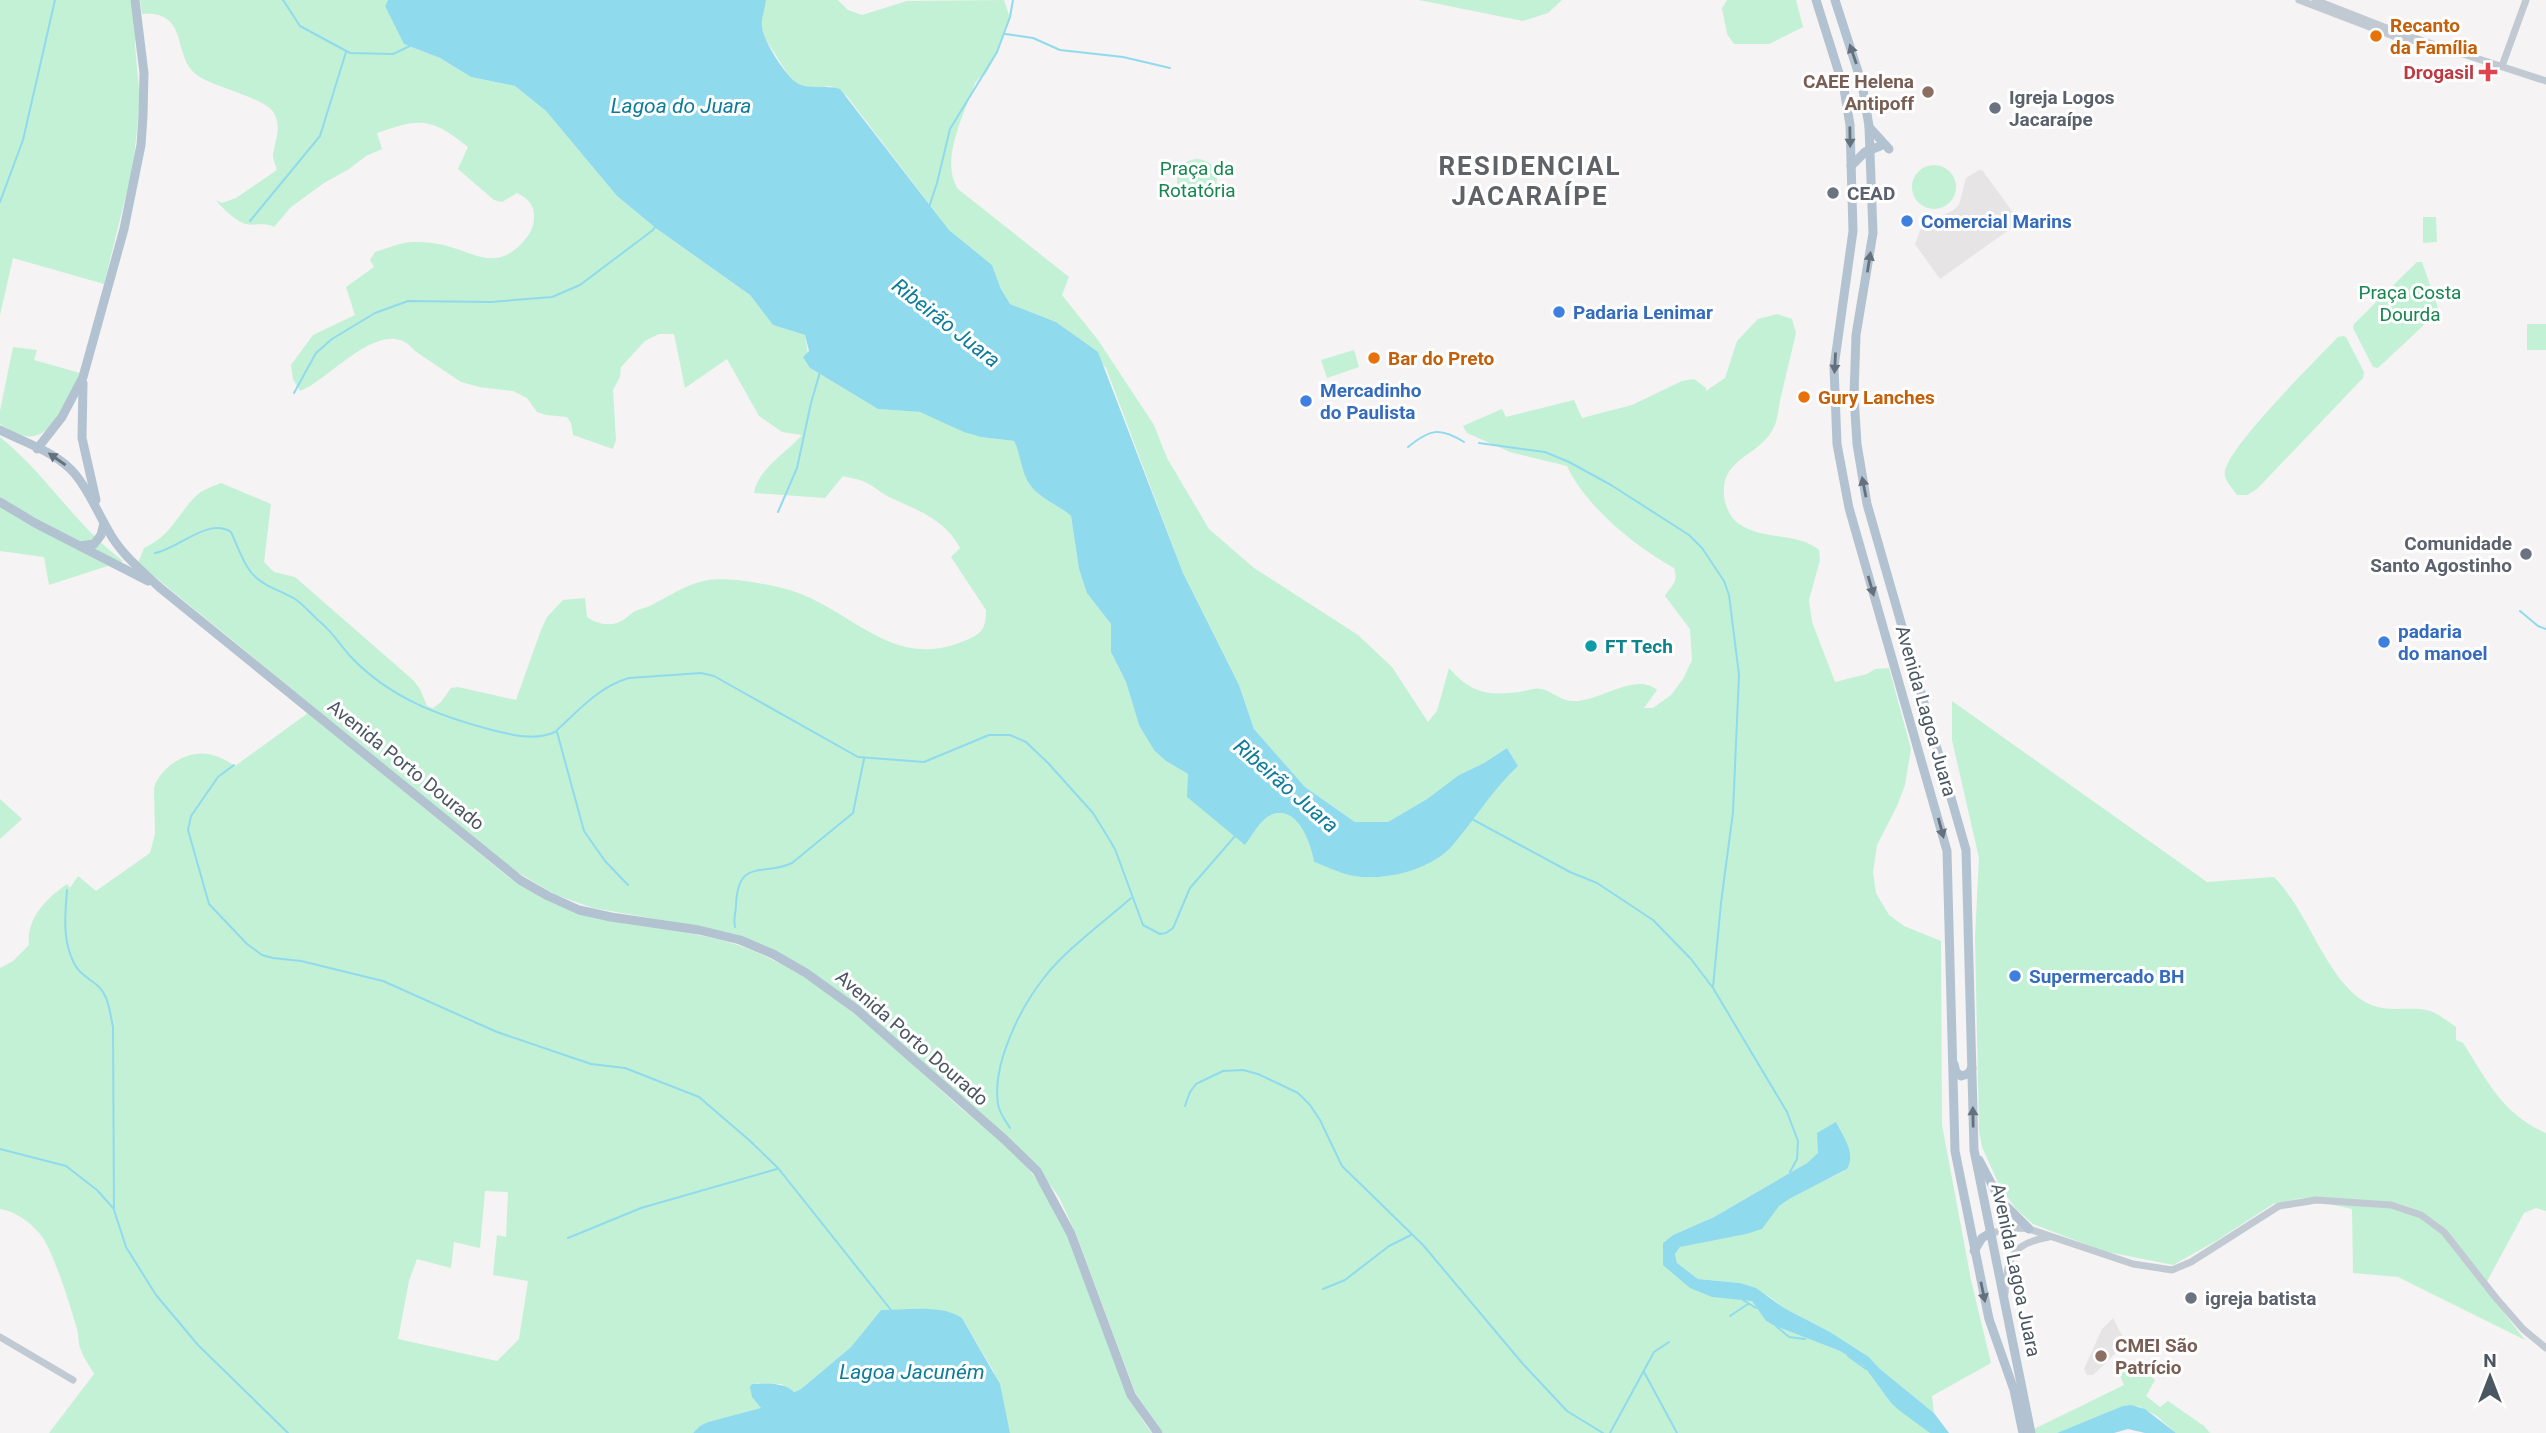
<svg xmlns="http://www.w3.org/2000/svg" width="2546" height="1433" viewBox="0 0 2546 1433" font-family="Roboto,sans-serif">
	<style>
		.education { fill: #e6e4e5 }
		.green { fill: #c3f1d5; fill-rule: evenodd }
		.water { fill: #90daee }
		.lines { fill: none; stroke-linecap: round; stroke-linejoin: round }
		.stream { stroke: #90daee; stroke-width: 2 }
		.minor { stroke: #c1cad2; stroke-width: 7 }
		.major { stroke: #b3c2d1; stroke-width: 9 }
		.oneway { fill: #64717d }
		.food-dot { fill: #e8710a; stroke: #fff; stroke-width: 2.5 }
		.health-dot { fill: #e0444e; stroke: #fff; stroke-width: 2.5 }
		.education-dot { fill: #8d6e63; stroke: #fff; stroke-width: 2.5 }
		.worship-dot { fill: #6b7280; stroke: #fff; stroke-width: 2.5 }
		.shop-dot { fill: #3f7fe0; stroke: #fff; stroke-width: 2.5 }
		.culture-dot { fill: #0f9aa8; stroke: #fff; stroke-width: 2.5 }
		.labels { text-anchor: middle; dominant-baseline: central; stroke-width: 6; stroke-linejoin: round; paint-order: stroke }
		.food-label { font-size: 19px; font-weight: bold; fill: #c56008; stroke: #fff; text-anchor: start }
		.health-label { font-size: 19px; font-weight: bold; fill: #be3a42; stroke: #fff; text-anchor: end }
		.education-label { font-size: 19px; font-weight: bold; fill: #785e54; stroke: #fff; text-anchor: end }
		.worship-label { font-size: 19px; font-weight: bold; fill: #5b616d; stroke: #fff; text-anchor: start }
		.park-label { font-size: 19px; fill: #17864f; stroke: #fff }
		.shop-label { font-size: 19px; font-weight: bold; fill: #366cbe; stroke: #fff; text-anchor: start }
		.culture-label { font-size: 19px; font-weight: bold; fill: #0d838f; stroke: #fff; text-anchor: start }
		.street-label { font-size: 19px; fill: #4a5661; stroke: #fff }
		.water-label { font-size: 21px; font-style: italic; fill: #0c7c9b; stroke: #fff }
		.district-label { font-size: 26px; font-weight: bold; letter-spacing: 2px; fill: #5f6368; stroke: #fff }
	</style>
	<rect width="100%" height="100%" fill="#f5f3f3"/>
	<g class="education">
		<polygon points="1979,170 1982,170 2020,222 1940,279 1915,244 1922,225 1952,211 1959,205 1966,178"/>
		<polygon points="2113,1318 2126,1343 2093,1375 2087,1375 2084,1369 2102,1329"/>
	</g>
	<g class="green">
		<polygon points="0,0 134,0 136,5 135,45 140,101 133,167 104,284 13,258 0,315"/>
		<path d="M140,0h248l-3,6 20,38 35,14 31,19 44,9 31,25 71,85 40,33 93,66 23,30 32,10 5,33 68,41 42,3 61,25 33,4c7,14 8,31 16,44 10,14 29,20 41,31l8,53 9,24 23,31v28l15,30 13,43 27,36 22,13 43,57 14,13c7,-8 15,-24 26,-29 26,-11 40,28 43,47 11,4 23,9 35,13 31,8 83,-5 104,-30 22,-26 39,-56 65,-79l-11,-18 -23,15 -25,12 -32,24 -39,23h-33l-50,-35 -51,-58 -15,-44 -56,-112 -77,-205 -27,-29 -23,-17 -46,-18 -9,-15 -9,-24 -43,-35 -102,-134 -17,-10 -16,2 -16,-3 -11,-12 -24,-38 -2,-11 5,-24h72l10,10 14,5 45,-14 97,-1 6,18 -14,37 -11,20 -5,2 -5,6c-10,30 -36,77 -17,106l111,88 -7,18 36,45 56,85 13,33 42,71 45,39 104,67 34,32 36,55 9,-11 12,-43c22,25 38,28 71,24 6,-1 16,-5 21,-3 11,2 19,11 30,12 28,2 64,-30 86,-11l-13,18h9l18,-13 12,-16 9,-19 -2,-31 -25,-33c7,-12 14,-14 9,-28 -38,-21 -88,-61 -107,-102l-57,-14 -43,-19 -4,-7 39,-17 4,8 68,-17 8,18 50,-13 50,-24 12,-2 12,9v3l19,-13 12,-37 21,-22 19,-5 15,5 4,14c-5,22 -11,45 -16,68 -2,8 -2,18 -6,26 -14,31 -58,30 -49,75 2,8 7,17 14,22 25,17 59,8 80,26l1,10 -11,40 3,22 23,60 32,-8 8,-5 14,-1 22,81 -6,36 -8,21 -20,39 -4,27 3,21 13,22 15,11 37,15 1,184 29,155 20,83 -59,33 2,17 -54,-44 -11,-12 -39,-25 -46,-24 -14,-11 -30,-14 -42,-4 -21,-16 -2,-9 5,-7c44,-10 84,-35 123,-56 14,-8 30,-13 44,-22l-29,-27v11l-11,10 -93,54 -41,18 -10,8v22l89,36 14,20 7,4 67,26 24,15 27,37 39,30h-767l-28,-41 -59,-158 -17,-37 -21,-29 -113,-102 -91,-78 -33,-22 -111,-41 -97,-17 -37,-13 -44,-26 -374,-306 6,-15c28,-13 32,-32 52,-52 6,-6 17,-10 25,-13l50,21 -7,58 10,10 21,5 118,103 7,9 7,17 6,2 8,-6 10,-14 7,-1 58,13 25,-70 6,-13 16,-17 22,-2 2,19c8,6 20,9 30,6 7,-2 12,-8 18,-12 5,-2 10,-3 15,-5 16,-8 35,-21 53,-25 21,-5 58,2 79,7 66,15 107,85 182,53 18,-7 22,-12 22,-31l-35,-53 9,-9c-15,-29 -43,-38 -71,-51 -8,-4 -15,-11 -24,-15 -6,-3 -15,-4 -22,-6l-18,22 -71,-5c4,-24 31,-39 48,-58l-20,-3 -23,-16 -32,-57 -42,29 -11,-54h-15l-14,7 -24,26 -1,10 -7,13 3,50 -3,9 -40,-14 -2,-12 -4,-6 -21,-2 -9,-3 -10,-14 -14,-7 -34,-4 -18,-5 -46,-31c-31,-40 -86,30 -115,40l-7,-12 -2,-14 22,-30 42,-20 -9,-28 28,-20 -4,-7 5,-8c13,-4 28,-11 42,-10 8,0 18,1 27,3 31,8 52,27 79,-3 6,-7 11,-14 11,-24 1,-12 -6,-20 -17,-25l-15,9 -8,-2 -36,-31 10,-22c-36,-29 -47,-30 -91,-14l5,16 -16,7 -17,13 -25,14 -33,24 -17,20c-10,-5 -18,-1 -28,-3 -9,-2 -24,-16 -30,-24l6,3 14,-5 41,-28c-1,-5 -4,-10 -4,-15 2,-15 9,-26 1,-42 -10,-16 -59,-25 -77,-38 -26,-19 -6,-64 -55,-61z"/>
		<polygon points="1419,0 1562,0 1548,13 1523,21"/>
		<polygon points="1727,0 1796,0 1803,27 1769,44 1734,44 1727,34 1722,8"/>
		<circle cx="1197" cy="179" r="20"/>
		<circle cx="1934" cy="187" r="22"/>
		<polygon points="2423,217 2436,217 2437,242 2423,243"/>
		<path d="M2417,262h5l16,46c-3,9 -49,49 -60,60l-5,-1 -20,-39 1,-4z"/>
		<rect x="2527" y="324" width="19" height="26"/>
		<path d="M2343,336l3,1 18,35 -1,6 -106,111 -10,6h-10c-4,-7 -14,-15 -12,-24 4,-25 91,-111 113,-134z"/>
		<path d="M13,347l24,3 -3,10 46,13c-2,12 -8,20 -14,30 -18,32 -32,45 -66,21v-13z"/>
		<polygon points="1354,350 1359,367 1327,378 1321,360"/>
		<path d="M0,437c46,37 76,89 123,124l-74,24 -5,-28 -44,-6z"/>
		<path d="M1952,701l255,181 67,-5c35,35 51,101 91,125 22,13 46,2 68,10 8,4 16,10 23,15v13l7,3c24,37 39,71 83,90v78l-10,-3 -12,5 -40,74 41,53 -127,-63 -45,-4 -1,-64 -50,-11 -29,6 -57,37 -43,24 -70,-14 -70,-27 -17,-15 -16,-22 -18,-40 -3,-16 -4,-193 4,-80 -27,-118z"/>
		<path d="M308,713l199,163c27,18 54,33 86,41 44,11 91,12 135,25 88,26 160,101 227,161 26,23 57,44 78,72 40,52 56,122 80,183 10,27 21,53 39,75h-142l-16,-61 -32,-54 -26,-7 -55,-1 -30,37 -50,42 -8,3 -12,-8 -25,-1 6,25 -54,14 -15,11h-644l45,-59c-4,-8 -10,-15 -13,-24 -3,-6 -2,-14 -4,-21 -6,-21 -24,-80 -37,-95 -10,-12 -25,-23 -40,-25v-241l13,-7 16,-16c-3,-27 18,-47 38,-61l3,4 8,-12 18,15 54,-38 5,-19 -1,-46c7,-22 33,-38 55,-34 10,2 18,7 26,12zM485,1191l23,1 -2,45 -9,-2 -4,40 35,6 -9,58 -22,22 -99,-22 11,-58 8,-22 34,9 3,-26 26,6z"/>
		<polygon points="0,799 22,819 0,839"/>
		<polygon points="2130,1366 2145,1371 2155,1380 2146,1396 2160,1407 2168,1401 2204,1426 2210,1433 2176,1433 2157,1416 2138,1406 2057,1433 2034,1433 2034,1429 2124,1385 2117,1369"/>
	</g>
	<g class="water">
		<path d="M388,0h378c-1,9 -5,19 -4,27 1,14 27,55 39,58 13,4 26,0 39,4l109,141 43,35 9,24 9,15 46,18 42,30 85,221 56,112 15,44 51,58 50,35h33l39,-23 32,-24 25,-12 23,-15 11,18c-25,23 -43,53 -65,79 -21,25 -72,38 -104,30 -12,-3 -24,-9 -35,-13 -3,-19 -17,-58 -43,-47 -11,5 -19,21 -26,30l-58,-48 1,-23 -22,-13 -12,-11 -15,-25 -13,-43 -15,-30v-28l-24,-31 -8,-24 -8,-53c-12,-11 -31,-17 -41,-31 -9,-13 -9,-30 -16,-44l-33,-4 -17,-5 -44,-20 -42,-3 -68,-41 -7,-11 6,-6 -4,-16 -32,-10 -23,-30 -93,-66 -40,-33 -71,-85 -31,-25 -44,-9 -31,-19 -36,-14 -19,-38z"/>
		<path d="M1836,1122c8,16 20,31 11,47l-58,30 -10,7 -17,23 -16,5 -66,13 -5,7 2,9 21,16 42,4 16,5 28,20 46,24 39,25 11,12 54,44 15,20h-19l-30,-22 -9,-8 -27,-37 -24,-15 -67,-26 -7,-4 -14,-20 -40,-4 -22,-9 -27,-23v-22l10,-8 41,-18 93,-54 11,-10 -1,-20z"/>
		<path d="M881,1310c25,0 61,-6 81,8l38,66 10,49h-317l7,-7 8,-4 53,-14 -9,-11 -2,-10 2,-3c12,-1 33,-2 42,8l7,-3 50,-42z"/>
		<polygon points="2131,1405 2145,1409 2176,1433 2145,1433 2128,1429 2114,1433 2057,1433 2123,1406"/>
	</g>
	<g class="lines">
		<g class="stream">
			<polyline points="283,0 300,26 350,53 393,54 412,45"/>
			<polyline points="1005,34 1033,38 1060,50 1123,57 1170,68"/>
			<polyline points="0,202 23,140 55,0"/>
			<polyline points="929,207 937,183 950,129 997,52 1010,17 1013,0"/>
			<polyline points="250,221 320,136 346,52"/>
			<polyline points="294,393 316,353 332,339 375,313 408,301 491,302 552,297 580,285 653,230 656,225"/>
			<polyline points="1479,443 1545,452 1569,462 1611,485 1689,535 1702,548 1724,581 1729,595 1739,675 1733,812 1721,903 1713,987"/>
			<path d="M1408,447c22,-18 32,-20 56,-5"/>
			<polyline points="778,512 797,468 811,403 820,372"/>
			<path d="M155,553c23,-4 53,-36 76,-21 6,13 11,28 19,39 11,15 30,19 45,28 9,6 16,15 24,22 13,10 21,24 32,36 39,41 88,59 141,73 20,5 43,11 63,2 23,-21 43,-45 74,-54l72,-5 13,3 144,81 66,5 65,-27h21l16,7 22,21 45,50 13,21 9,15 28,76 17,9 6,-1 7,-5 17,-40 46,-53"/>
			<polyline points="2520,611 2538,626 2546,629"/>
			<polyline points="557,732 584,831 605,861 628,885"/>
			<polyline points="234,765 218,777 191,816 188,830 209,904 247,944 262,955 273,958 301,961 383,981 497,1032 591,1064 625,1068 699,1097 749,1140 778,1168 891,1310"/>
			<polyline points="1470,818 1570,872 1597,883 1653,920 1691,959 1713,988 1787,1112 1798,1141 1797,1159 1790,1172"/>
			<path d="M67,890c-2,26 -5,51 8,75 6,11 16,14 24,22 10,10 11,27 14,40l1,183 12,37 30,48 42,50 90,88"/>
			<path d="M735,927c-2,-9 1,-14 1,-22 2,-48 27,-28 56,-42l61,-50 11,-54"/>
			<polyline points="1185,1106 1190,1092 1196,1084 1223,1071 1243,1070 1258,1074 1298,1093 1310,1105 1320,1120 1342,1166 1423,1245 1523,1364 1567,1411 1603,1433"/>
			<path d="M1010,1128c-4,-7 -11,-15 -12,-24 -6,-39 21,-94 45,-125 22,-29 61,-57 88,-81"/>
			<polyline points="0,1149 66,1166 97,1190 114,1209"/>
			<polyline points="568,1238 641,1208 777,1169"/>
			<polyline points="1323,1289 1345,1280 1389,1246 1411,1235"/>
			<polyline points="1743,1300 1756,1308"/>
			<polyline points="1730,1316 1748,1304"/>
			<polyline points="1776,1326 1789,1337 1805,1339"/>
			<polyline points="1848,1356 1866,1369"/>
			<polyline points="1644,1372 1677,1433"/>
			<polyline points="1610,1433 1654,1352 1669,1342"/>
		</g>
		<g class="minor">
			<polyline points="2299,0 2401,39 2417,41"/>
			<polyline points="2315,0 2402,34 2546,81"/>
			<polyline points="2502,66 2526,0"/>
			<polyline points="1990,1233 2020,1228 2029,1229 2133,1264 2172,1270 2191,1262 2279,1206 2316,1200 2391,1205 2421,1215 2444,1232 2496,1298 2523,1329 2546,1348"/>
			<path d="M2005,1294c2,-35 6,-51 44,-57"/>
			<polyline points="0,1337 73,1380"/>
		</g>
		<g class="major">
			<polyline points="1816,0 1844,89 1850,125 1853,231 1834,367 1837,444 1849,508 1947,851 1955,1151 1989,1319 2014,1390 2023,1433"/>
			<polyline points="1835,0 1862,84 1869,126 1873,233 1856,335 1854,396 1857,444 1867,504 1966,850 1974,1150 2031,1433"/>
			<polyline points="1869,127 1889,149"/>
			<polyline points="1851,166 1865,152 1880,146"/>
			<polyline points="83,383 82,438 96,500"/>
			<path d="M0,430c25,13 57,22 75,44 14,17 22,37 33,56 12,23 32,39 51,57l361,293 28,16 31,14 32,7 88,13 41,10 33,14 33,19 50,36 148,130 33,32 34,63 60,161 27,38"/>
			<polyline points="37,449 62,417 83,377 124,229 141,145 143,116 144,73 135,0"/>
			<polyline points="0,502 35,523 148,581"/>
			<polyline points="80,546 94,544 101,535 104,523"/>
			<polyline points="1954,1064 1956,1072 1961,1076 1968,1074 1972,1068"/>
			<polyline points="1979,1160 2000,1200 2029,1229"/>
			<polyline points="1974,1251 1982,1238 1990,1233"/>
		</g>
	</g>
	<defs><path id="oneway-solid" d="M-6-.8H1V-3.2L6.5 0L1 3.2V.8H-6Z" transform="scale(1.75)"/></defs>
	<g class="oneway">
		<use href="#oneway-solid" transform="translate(1853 54) rotate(-109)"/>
		<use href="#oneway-solid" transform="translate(1850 137) rotate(89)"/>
		<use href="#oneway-solid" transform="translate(1869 262) rotate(-81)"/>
		<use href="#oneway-solid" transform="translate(1835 363) rotate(93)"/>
		<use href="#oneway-solid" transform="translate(57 459) rotate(-145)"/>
		<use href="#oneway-solid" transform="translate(1864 487) rotate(-101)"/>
		<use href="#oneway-solid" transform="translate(1871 586) rotate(74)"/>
		<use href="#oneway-solid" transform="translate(1941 828) rotate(75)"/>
		<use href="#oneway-solid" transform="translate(1973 1117) rotate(-91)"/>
		<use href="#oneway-solid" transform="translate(1983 1292) rotate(78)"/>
	</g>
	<g class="food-dot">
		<circle cx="2376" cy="36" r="7"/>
		<circle cx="1374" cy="358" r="7"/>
		<circle cx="1804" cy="397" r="7"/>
	</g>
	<path class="health-dot" d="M2484.5 61.5h7v7h7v7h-7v7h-7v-7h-7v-7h7z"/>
	<g class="education-dot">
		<circle cx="1928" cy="92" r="7"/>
		<circle cx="2101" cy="1356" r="7"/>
	</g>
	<g class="worship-dot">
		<circle cx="1995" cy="108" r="7"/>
		<circle cx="1833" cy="193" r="7"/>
		<circle cx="2526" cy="554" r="7"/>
		<circle cx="2191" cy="1298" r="7"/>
	</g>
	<g class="shop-dot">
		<circle cx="1907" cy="221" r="7"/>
		<circle cx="1559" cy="312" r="7"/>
		<circle cx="1306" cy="401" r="7"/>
		<circle cx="2384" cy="642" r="7"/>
		<circle cx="2015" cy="976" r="7"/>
	</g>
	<circle class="culture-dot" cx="1591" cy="646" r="7"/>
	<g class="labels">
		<g class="food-label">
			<text x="2390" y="25">Recanto<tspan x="2390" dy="22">da Família</tspan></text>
			<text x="1388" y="358">Bar do Preto</text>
			<text x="1818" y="397">Gury Lanches</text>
		</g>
		<g class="health-label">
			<text x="2474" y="72">Drogasil</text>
		</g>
		<g class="education-label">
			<text x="1914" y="81">CAEE Helena<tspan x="1914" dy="22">Antipoff</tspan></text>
			<text x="2115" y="1345" text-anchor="start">CMEI São<tspan x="2115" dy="22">Patrício</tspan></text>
		</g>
		<g class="worship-label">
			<text x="2009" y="97">Igreja Logos<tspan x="2009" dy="22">Jacaraípe</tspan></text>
			<text x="1847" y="193">CEAD</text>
			<text x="2512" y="543" text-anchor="end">Comunidade<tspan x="2512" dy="22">Santo Agostinho</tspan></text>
			<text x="2205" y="1298">igreja batista</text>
		</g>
		<g class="park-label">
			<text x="1197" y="168">Praça da<tspan x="1197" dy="22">Rotatória</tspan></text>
			<text x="2410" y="292">Praça Costa<tspan x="2410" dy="22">Dourda</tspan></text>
		</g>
		<g class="shop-label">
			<text x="1921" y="221">Comercial Marins</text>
			<text x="1573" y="312">Padaria Lenimar</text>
			<text x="1320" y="390">Mercadinho<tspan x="1320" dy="22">do Paulista</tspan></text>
			<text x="2398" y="631">padaria<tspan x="2398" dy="22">do manoel</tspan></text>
			<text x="2029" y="976">Supermercado BH</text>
		</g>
		<g class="culture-label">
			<text x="1605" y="646">FT Tech</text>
		</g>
		<g class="street-label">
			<text transform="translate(1926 711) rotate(74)">Avenida Lagoa Juara</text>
			<text transform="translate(406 765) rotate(39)">Avenida Porto Dourado</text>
			<text transform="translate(912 1038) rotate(41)">Avenida Porto Dourado</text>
			<text transform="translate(2016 1270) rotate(78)">Avenida Lagoa Juara</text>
		</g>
		<g class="water-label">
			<text x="681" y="106">Lagoa do Juara</text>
			<text transform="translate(946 323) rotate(38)">Ribeirão Juara</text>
			<text transform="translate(1286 786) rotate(41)">Ribeirão Juara</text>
			<text x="912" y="1372">Lagoa Jacuném</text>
		</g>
		<g class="district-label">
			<text x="1530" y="166">RESIDENCIAL<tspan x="1530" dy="30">JACARAÍPE</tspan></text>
		</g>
	</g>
	<g transform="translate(2490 1377)" stroke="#ffffff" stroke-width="5" paint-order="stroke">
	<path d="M0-5L12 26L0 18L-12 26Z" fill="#4a5661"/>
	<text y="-10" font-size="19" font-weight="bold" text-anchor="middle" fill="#4a5661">N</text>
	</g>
</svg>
